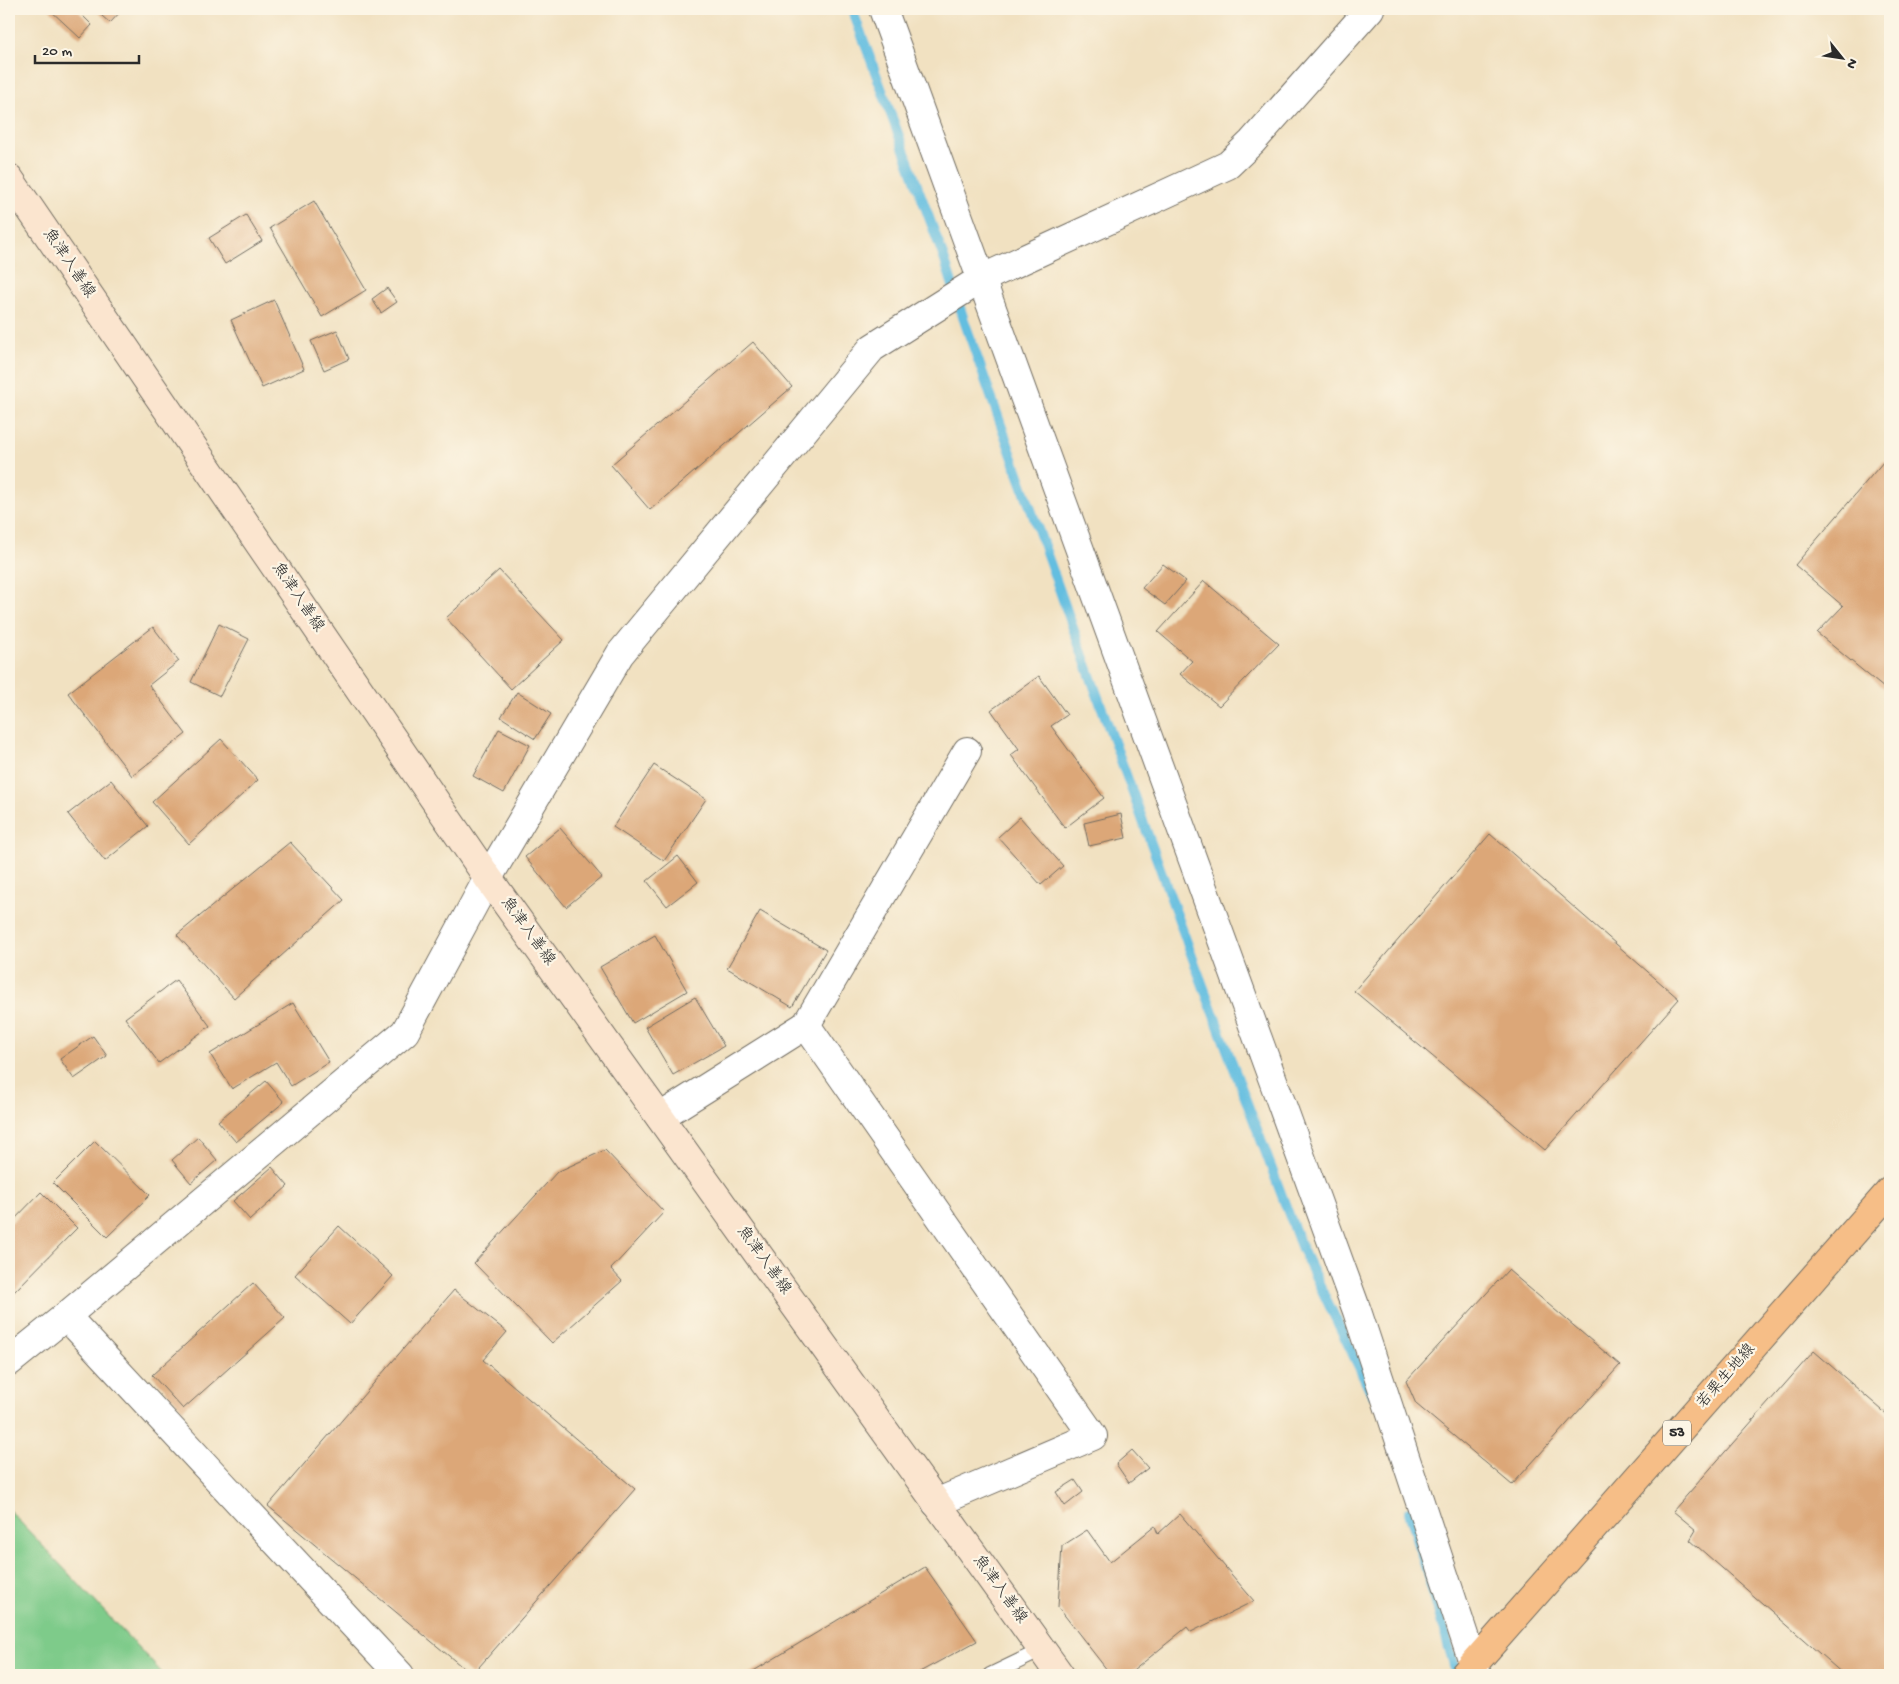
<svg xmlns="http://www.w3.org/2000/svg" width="1899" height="1684" viewBox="0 0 1899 1684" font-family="'Gochi Hand','Klee One',sans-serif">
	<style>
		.green { fill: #7ecb8a; stroke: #547b5a }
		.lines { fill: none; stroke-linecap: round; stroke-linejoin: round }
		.stream { stroke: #63bee0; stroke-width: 10 }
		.building { fill: #dca778 }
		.service-casing { stroke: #706b60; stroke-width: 16 }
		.minor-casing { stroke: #706b60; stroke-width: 30 }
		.secondary-casing { stroke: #706b60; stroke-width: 30 }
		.primary-casing { stroke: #706b60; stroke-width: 30 }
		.service { stroke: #fff; stroke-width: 14 }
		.minor { stroke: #fff; stroke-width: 28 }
		.secondary { stroke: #fbe5cf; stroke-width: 28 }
		.primary { stroke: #f6be87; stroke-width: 28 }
		.labels { text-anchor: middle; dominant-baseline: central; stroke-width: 4.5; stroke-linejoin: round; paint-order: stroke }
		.shield { fill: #fcf5e5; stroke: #6a6863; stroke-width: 1 }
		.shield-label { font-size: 15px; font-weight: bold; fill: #2b2b2b }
		.street-label { font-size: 16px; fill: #2b2b2b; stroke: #fcf5e5 }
	</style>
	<rect width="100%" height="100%" fill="#fcf5e5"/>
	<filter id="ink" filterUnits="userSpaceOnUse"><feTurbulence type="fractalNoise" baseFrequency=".02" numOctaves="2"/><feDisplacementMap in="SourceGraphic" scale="10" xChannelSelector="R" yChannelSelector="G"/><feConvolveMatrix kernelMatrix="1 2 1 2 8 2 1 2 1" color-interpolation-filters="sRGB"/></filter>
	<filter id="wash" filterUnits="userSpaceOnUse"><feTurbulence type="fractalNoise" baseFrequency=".0096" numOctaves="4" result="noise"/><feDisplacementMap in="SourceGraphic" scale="20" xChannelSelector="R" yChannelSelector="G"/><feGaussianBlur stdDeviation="1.12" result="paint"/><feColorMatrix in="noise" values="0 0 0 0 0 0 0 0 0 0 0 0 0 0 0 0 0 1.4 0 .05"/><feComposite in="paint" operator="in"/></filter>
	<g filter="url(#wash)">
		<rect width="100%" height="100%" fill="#f1e1c1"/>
		<polygon class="green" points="9,1510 164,1675 9,1675"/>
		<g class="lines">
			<g class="stream">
				<polyline points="852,9 944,258 965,323 1078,642 1193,959 1302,1249 1372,1394"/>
				<polyline points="1409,1511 1457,1675"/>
			</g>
		</g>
		<g id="blocks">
			<g class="building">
				<polygon points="49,9 76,9 92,25 80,38"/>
				<polygon points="94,9 123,9 110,23"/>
				<polygon points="314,201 366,290 322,317 270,228"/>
				<polygon points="246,215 262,241 225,264 209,238"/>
				<polygon points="387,288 397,302 381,313 372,299"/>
				<polygon points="274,300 304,369 262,388 231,320"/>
				<polygon points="337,330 349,359 324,370 311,341"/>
				<polygon points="753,342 792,387 650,510 611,465"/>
				<polygon points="1884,461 1890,466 1890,693 1817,633 1843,606 1795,565"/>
				<polygon points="1163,564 1186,581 1165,605 1142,588"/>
				<polygon points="499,570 564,640 511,689 446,618"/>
				<polygon points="1204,581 1279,644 1219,706 1180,674 1192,661 1158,632"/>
				<polygon points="219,624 249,639 220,696 191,682"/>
				<polygon points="153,627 179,661 149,685 186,734 132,776 68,693"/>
				<polygon points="1039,676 1067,715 1051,726 1104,798 1065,828 1011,755 1019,749 991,710"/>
				<polygon points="517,692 551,714 535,739 501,717"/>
				<polygon points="499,729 530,745 504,793 473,776"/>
				<polygon points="221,739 258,780 189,844 152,802"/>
				<polygon points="654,765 706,799 664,861 613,827"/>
				<polygon points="111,780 148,826 105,861 68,814"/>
				<polygon points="1121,814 1126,838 1089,846 1084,823"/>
				<polygon points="1020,817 1063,866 1041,885 998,837"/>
				<polygon points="560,828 602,877 566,907 525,857"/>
				<polygon points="1490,834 1679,999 1545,1150 1354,991"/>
				<polygon points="290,842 344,900 234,998 177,935"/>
				<polygon points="678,856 698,882 667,906 647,881"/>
				<polygon points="760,911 826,950 792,1007 727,968"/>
				<polygon points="655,935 687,991 633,1023 600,967"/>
				<polygon points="176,980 210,1026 159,1063 125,1018"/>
				<polygon points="695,997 724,1046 673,1075 645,1027"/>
				<polygon points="293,1003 329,1062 291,1086 276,1062 232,1089 210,1054"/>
				<polygon points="93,1036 107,1056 74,1079 60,1059"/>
				<polygon points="266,1081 284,1102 236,1142 218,1121"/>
				<polygon points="198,1137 217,1160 191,1183 172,1160"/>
				<polygon points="95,1141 150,1195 107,1237 53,1183"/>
				<polygon points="605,1150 664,1212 611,1269 622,1281 552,1343 474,1263 557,1172"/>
				<polygon points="272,1167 288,1186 250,1220 233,1201"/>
				<polygon points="41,1192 77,1228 9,1297 9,1225"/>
				<polygon points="339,1226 393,1276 350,1324 295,1275"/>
				<polygon points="1508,1270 1620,1365 1512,1485 1416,1404 1406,1381"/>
				<polygon points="253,1283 285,1318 183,1409 152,1375"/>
				<polygon points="454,1290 507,1332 483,1360 635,1489 472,1675 268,1506"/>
				<polygon points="1814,1351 1890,1417 1890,1675 1844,1675 1690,1540 1696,1530 1673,1511"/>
				<polygon points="1132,1450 1148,1468 1129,1483 1116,1464"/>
				<polygon points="1075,1480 1083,1492 1065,1506 1056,1492"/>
				<polygon points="1180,1514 1254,1601 1191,1632 1187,1627 1128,1675 1111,1675 1058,1607 1062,1546 1087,1530 1110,1562 1155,1526 1158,1534"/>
				<polygon points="925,1567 977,1641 914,1675 747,1675"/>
			</g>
		</g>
	</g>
	<g filter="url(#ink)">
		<use href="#blocks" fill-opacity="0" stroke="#706b60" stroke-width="1"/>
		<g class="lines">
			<defs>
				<polyline id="service" points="990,1675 1042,1650"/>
				<g id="minor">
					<polyline points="883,9 1357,1311 1477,1675"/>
					<polyline points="806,1025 967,751"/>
					<polyline points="660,1117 806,1025 1093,1436 936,1503"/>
					<polyline points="66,1316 400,1675"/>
					<polyline points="9,1362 66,1316 405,1032 488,878 620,654 872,348 981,279 1228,165 1252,142 1370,9"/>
				</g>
				<polyline id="secondary" points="9,178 488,878 1060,1675"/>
				<polyline id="primary" points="1464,1675 1890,1191"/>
			</defs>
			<use href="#service" class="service-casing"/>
			<use href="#minor" class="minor-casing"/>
			<use href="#secondary" class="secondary-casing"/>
			<use href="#primary" class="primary-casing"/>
			<use href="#service" class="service"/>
			<use href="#minor" class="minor"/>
			<use href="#secondary" class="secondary"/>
			<use href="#primary" class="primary"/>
		</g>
	</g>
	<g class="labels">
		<rect class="shield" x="1663" y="1420.5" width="28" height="25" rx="4"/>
		<g class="shield-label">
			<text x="1677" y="1433">53</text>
		</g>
		<g class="street-label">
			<text transform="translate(68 264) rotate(56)">魚津入善線</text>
			<text transform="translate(297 598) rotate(56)">魚津入善線</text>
			<text transform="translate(527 932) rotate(54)">魚津入善線</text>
			<text transform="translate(763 1261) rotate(54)">魚津入善線</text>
			<text transform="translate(1727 1377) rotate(-49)">若栗生地線</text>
			<text transform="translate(999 1590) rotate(54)">魚津入善線</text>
		</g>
	</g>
	<rect width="1899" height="1684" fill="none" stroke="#fcf5e5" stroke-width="30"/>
	<g transform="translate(1842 58) rotate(120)" stroke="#fcf5e5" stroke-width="4" paint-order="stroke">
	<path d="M0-4L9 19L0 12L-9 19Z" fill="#2b2b2b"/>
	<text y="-8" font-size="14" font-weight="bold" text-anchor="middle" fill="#2b2b2b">N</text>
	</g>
	<path d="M35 55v8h104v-8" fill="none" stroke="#2b2b2b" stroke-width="2.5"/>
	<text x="42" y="55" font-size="15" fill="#2b2b2b" stroke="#fcf5e5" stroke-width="4" paint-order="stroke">20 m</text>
</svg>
